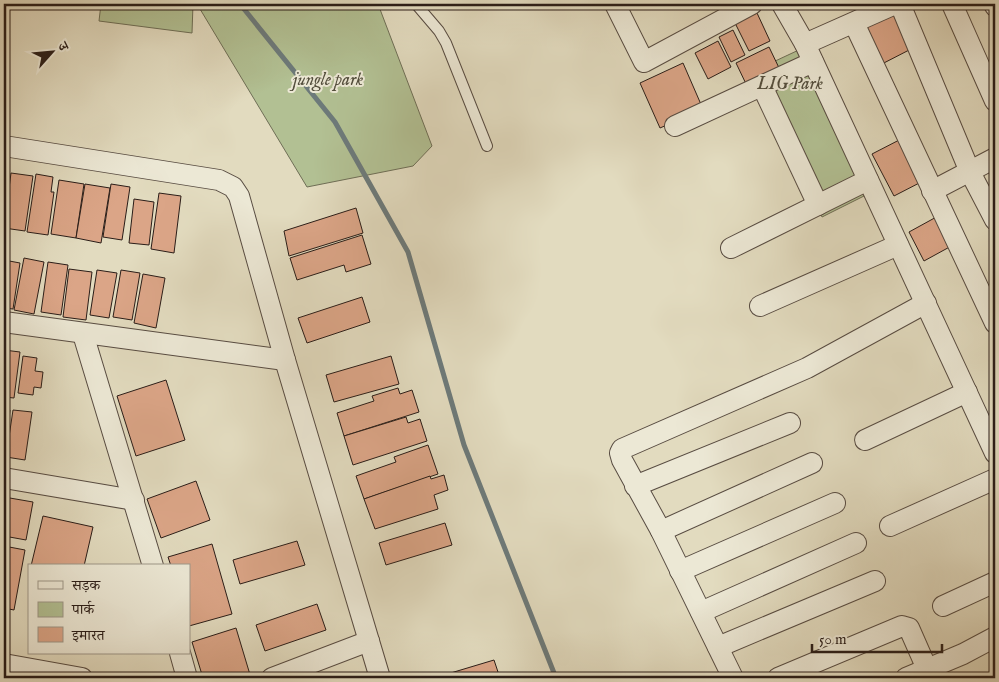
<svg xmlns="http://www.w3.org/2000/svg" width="999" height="682" viewBox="0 0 999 682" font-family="'IM FELL English','Noto Serif Devanagari',serif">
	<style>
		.green { fill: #b2c093; stroke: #6e6e56 }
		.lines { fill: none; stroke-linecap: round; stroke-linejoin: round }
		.stream { stroke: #6d7a7a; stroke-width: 5 }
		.building { fill: #dba587; stroke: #2a1d18 }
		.service-casing { stroke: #584c42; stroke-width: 12 }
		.minor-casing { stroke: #584c42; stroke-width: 22 }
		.service { stroke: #ece8d5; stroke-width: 10 }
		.minor { stroke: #ece8d5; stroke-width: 20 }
		.labels { text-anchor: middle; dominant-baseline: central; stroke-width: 4; stroke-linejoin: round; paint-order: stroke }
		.park-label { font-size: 18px; font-style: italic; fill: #534e3d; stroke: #ece8d5 }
	</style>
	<rect width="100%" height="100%" fill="#e2dbbf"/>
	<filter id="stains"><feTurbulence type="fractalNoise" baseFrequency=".004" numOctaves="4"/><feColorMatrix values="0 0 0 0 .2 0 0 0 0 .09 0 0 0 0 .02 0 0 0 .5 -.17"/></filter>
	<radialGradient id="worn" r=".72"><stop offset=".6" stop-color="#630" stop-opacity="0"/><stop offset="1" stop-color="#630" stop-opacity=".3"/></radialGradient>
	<g class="green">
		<polygon points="101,4 193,4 192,33 99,21"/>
		<polygon points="197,4 378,4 432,146 413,166 307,187"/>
		<polygon points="803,48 864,196 822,217 756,70"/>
	</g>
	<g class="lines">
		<polyline class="stream" points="240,4 335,122 408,252 464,445 556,678"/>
	</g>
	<g class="building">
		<polygon points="42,4 82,4 81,9"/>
		<polygon points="893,8 913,48 878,66 858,26"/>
		<polygon points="757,13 770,41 749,51 735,23"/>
		<polygon points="733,30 745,55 731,62 719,37"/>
		<polygon points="718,41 731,67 708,79 695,53"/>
		<polygon points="769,47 781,72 748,88 736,63"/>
		<polygon points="683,63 703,109 660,128 640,83"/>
		<polygon points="905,137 927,179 894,196 872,154"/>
		<polygon points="11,173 33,176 25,231 4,228"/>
		<polygon points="36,174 53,177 51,192 54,192 48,235 27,232"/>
		<polygon points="59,180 84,184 76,238 51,234"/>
		<polygon points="85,184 110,188 101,243 76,238"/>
		<polygon points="111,184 130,187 122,240 103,237"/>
		<polygon points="159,193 181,196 174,253 151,249"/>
		<polygon points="134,199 154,202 149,245 129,243"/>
		<polygon points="356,208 363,233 289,256 284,231"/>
		<polygon points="940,215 955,244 924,261 909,232"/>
		<polygon points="362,235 371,264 346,272 344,265 297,280 290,258"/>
		<polygon points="24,258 44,262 34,314 14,310"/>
		<polygon points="4,260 20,263 13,309 4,308"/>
		<polygon points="48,262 68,265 61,315 41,312"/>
		<polygon points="69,269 92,272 86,320 63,317"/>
		<polygon points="97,270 117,273 109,318 90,315"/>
		<polygon points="121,270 140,273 132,320 113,317"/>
		<polygon points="143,274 165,278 156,328 134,323"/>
		<polygon points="362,297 370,322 307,343 298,318"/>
		<polygon points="4,350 20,352 14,398 4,397"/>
		<polygon points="23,356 37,358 35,371 43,372 41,388 34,387 33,395 18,393"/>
		<polygon points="391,356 399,384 334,402 326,375"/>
		<polygon points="166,380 185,440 136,456 117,396"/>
		<polygon points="398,388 400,394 412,390 419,412 344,436 337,413 374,401 372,396"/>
		<polygon points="4,409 10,410 5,454 4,454"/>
		<polygon points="13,410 32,412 25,460 6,457"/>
		<polygon points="406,417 408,423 420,419 427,441 353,465 344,436"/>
		<polygon points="428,445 438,474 364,499 356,476 396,462 394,457"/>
		<polygon points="444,475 448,490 434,495 438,509 375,529 364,499 430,476 431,479"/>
		<polygon points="196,481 210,520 161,538 147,499"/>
		<polygon points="4,497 33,502 26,540 4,536"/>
		<polygon points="43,516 93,527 84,566 31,566"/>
		<polygon points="445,523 452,545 386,565 379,543"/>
		<polygon points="297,541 305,565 240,584 233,560"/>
		<polygon points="212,544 232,614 189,626 189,566 171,566 168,557"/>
		<polygon points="4,546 25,550 14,610 4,608"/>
		<polygon points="317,604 326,630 265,651 256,625"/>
		<polygon points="236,628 251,678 203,678 192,642"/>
		<polygon points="494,660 500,678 434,678"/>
	</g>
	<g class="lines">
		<defs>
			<polyline id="service" points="416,4 439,31 446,43 487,146"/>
			<g id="minor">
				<polyline points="615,4 644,62 752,4"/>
				<polyline points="782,4 805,44 995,453"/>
				<polyline points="900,4 970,172 995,220"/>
				<polyline points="952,4 995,101"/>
				<polyline points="994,4 995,6"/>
				<polyline points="854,23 995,323"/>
				<polyline points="805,44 895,4"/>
				<polyline points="762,86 818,205"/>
				<polyline points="675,126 813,62"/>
				<polyline points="4,146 219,180 233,187 239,196 285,360 380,678"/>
				<polyline points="932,191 995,158"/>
				<polyline points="731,248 868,180"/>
				<polyline points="760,306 898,245"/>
				<polyline points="4,322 285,360"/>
				<polyline points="83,334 153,566"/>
				<polyline points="865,440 967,392"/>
				<polyline points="4,478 134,500"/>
				<polyline points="635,486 790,423"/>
				<polyline points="890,526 995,479"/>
				<polyline points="661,531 812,463"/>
				<polyline points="680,571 835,503"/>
				<polyline points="943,606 995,582"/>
				<polyline points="701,612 856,543"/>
				<polyline points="718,647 875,581"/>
				<polyline points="180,653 187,678"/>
				<polyline points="4,664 82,678"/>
				<polyline points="272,678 369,641"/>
				<polyline points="733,678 661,531 622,460 620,453 622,449 807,368 926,303"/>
				<polyline points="778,678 902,626 909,628 931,678"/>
				<polyline points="906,678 963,654 995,637"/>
			</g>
		</defs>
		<use href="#service" class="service-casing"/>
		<use href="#minor" class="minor-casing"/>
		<use href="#service" class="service"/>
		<use href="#minor" class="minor"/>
	</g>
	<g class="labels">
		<g class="park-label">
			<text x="328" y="80">jungle park</text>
			<text x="790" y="84">LIG Park</text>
		</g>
	</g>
	<rect width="999" height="682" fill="none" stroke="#e2dbbf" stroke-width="20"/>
	<rect x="5" y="5" width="989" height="672" fill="none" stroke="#2a1d18" stroke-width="2.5"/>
	<rect x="10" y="10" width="979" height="662" fill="none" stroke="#2a1d18"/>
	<rect x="28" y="564" width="162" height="90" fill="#ece8d5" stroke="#9e9789"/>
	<rect x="38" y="581" width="25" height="8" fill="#ece8d5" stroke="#9e9789"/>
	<text x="72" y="590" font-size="15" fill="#2a1d18">सड़क</text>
	<rect x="38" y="602" width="25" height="15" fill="#b2c093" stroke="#9e9789"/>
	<text x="72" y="614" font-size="15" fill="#2a1d18">पार्क</text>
	<rect x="38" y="627" width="25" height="15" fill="#dba587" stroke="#9e9789"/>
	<text x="72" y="640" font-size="15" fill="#2a1d18">इमारत</text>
	<g transform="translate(52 52) rotate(63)" stroke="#ece8d5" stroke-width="4" paint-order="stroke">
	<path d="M0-4L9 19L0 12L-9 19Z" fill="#2a1d18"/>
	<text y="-8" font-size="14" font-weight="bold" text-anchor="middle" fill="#2a1d18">उ</text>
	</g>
	<path d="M812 644v8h130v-8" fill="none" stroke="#2a1d18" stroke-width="2.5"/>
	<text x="819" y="644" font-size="15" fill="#2a1d18" stroke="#ece8d5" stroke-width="4" paint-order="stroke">50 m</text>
	<rect width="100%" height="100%" filter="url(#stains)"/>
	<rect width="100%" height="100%" fill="url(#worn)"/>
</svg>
